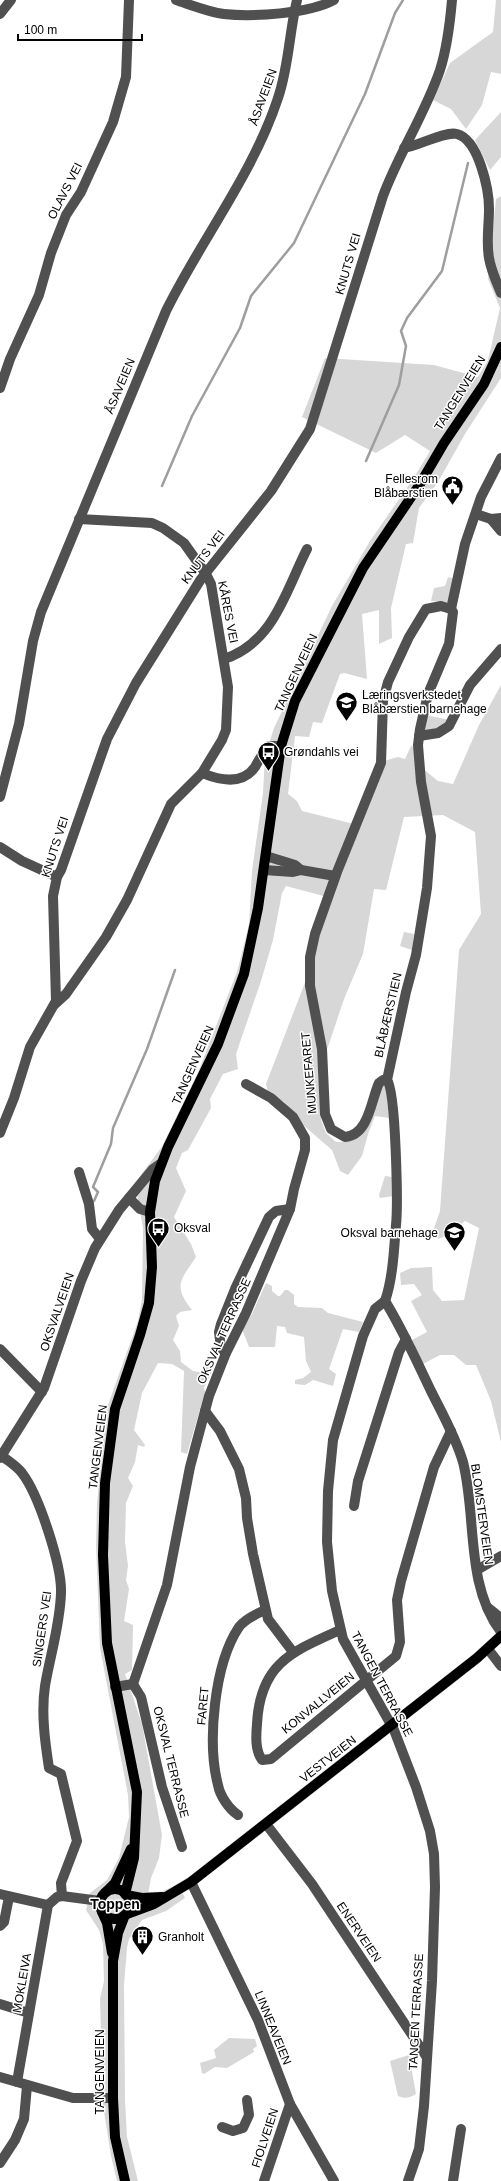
<svg xmlns="http://www.w3.org/2000/svg" width="501" height="2181" viewBox="0 0 501 2181" font-family="Helvetica,sans-serif">
	<style>
		.green { fill: #d7d7d7 }
		.lines { fill: none; stroke-linecap: round; stroke-linejoin: round }
		.stream { stroke: #9e9e9e; stroke-width: 2.5 }
		.major-casing { stroke: #dbdbdb; stroke-width: 11 }
		.minor { stroke: #505050; stroke-width: 10 }
		.major { stroke: #000; stroke-width: 10 }
		.labels { text-anchor: middle; dominant-baseline: central; stroke-width: 3; stroke-linejoin: round; paint-order: stroke }
		.street-label { font-size: 12px; fill: #000; stroke: #fff }
		.poi-label { font-size: 12px; fill: #000; stroke: #fff; text-anchor: start }
		.quarter-label { font-size: 14px; font-weight: bold; fill: #000; stroke: #fff }
	</style>
	<rect width="100%" height="100%" fill="#fff"/>
	<g class="green">
		<polygon points="496,0 501,0 501,74 491,72 482,105 466,129 451,109 433,100 450,63 493,32"/>
		<polygon points="501,112 501,157 490,170 475,140"/>
		<path d="M501,196v182l-36,56 -27,48 -19,26 -6,35 -7,1 -15,64 1,30 -13,6v-34l-17,4 5,65 -23,-6 -4,1 -18,49 -9,-1 -4,15 -14,-1 -7,58 9,7 5,10 56,14 26,-64 14,-4 7,2 6,-13 4,1 1,16 22,18 15,3 26,-59 22,-40v757l-10,-41 -15,-36h-10l-12,-10h-14l-17,9 -11,-24 15,-8 -16,-31 11,-6 -8,-11 -13,1 -1,-12 11,-5 21,-1 1,23 9,11 22,-1 15,-72 -14,-7 -19,15 -8,3 -5,-8 7,-20 19,-261 22,-36 -6,-82 -32,-17 -39,2 -18,73 -12,-1 -11,65 -19,45 -15,45 -11,25 3,51 5,13 10,9c34,2 35,-28 43,-54l5,-3 2,1 3,32 -14,-2 -6,15 -7,25 -14,19 -8,-4 -8,-21 -29,-25 -19,-23 -16,-10 -2,-8 48,-125 2,-14 15,-47 -45,-12 -4,7 -9,47 -12,41 -25,73 2,15 -15,5 -13,25 1,9 -23,42 -6,3 -6,15 10,23 -12,26 17,27 5,13c-16,24 -23,29 -4,53l-12,2 -4,4 3,10 -6,14 7,11 1,11 12,9 7,1 14,-11 1,4 -11,23 1,4 -18,62 -6,-2 3,-81 -12,-7 -14,-1 -16,30 -8,37 11,15 -1,2 -6,-2 -3,17 -7,16 5,8 -7,17 -1,39 3,24 -2,14 3,9 -5,32 9,4 -1,45 -7,4 17,50 20,111 -3,23 -8,20 -3,16 11,-1 19,-9 7,14 -19,13 -24,9 -13,19 -2,9 -3,37 1,115 2,37 11,44h-21l-6,-25 -8,-51 -3,-106 4,-18 -1,-37 -4,-14 -13,-20 4,-17 17,-13 12,-22 10,-41 -1,-22 -28,-147 -4,-103 1,-42 6,-64 5,-34 30,-84 4,-21 1,-72 -8,-45 28,-38 34,-70 40,-103 12,-47 3,-54 11,-78 2,-37 9,-28 58,-122 38,-65 43,-62 17,-28 -25,-16 -29,18 -74,-36 23,-59 109,7 44,12 10,-17 12,-52 -12,-29 8,-80z"/>
		<polygon points="448,577 455,579 449,602 431,601 434,588 445,586"/>
		<polygon points="425,715 450,720 445,726 424,731"/>
		<polygon points="404,932 414,934 412,950 400,946"/>
		<polygon points="385,1176 392,1177 394,1196 380,1198 379,1195"/>
		<polygon points="266,1283 272,1286 272,1291 278,1296 280,1296 285,1290 288,1290 294,1295 294,1304 298,1307 322,1308 328,1313 363,1322 359,1332 343,1329 329,1369 336,1374 333,1386 313,1380 305,1385 295,1384 295,1380 303,1378 311,1372 306,1361 304,1337 287,1333 285,1327 277,1326 275,1347 249,1347 242,1329 252,1314"/>
		<polygon points="229,2038 255,2039 257,2046 253,2049 254,2052 227,2068 215,2067 204,2074 202,2073 200,2063 216,2058 214,2050"/>
		<path d="M409,2055l7,39c-6,4 -11,5 -18,2l-8,-35z"/>
	</g>
	<g class="lines">
		<g class="stream">
			<polyline points="366,461 399,385 406,346 401,331 407,318 442,271 468,163"/>
			<polyline points="162,486 192,416 240,328 251,296 294,243 365,94 395,13 403,0"/>
			<polyline points="94,1201 98,1192 93,1187 111,1144 113,1128 147,1049 175,970"/>
		</g>
		<defs>
			<g id="major">
				<circle cx="115" cy="1904" r="15"/>
				<polyline points="106,1892 115,1883 131,1849"/>
				<polyline points="125,1894 134,1858 137,1792 107,1643 103,1555 105,1483 115,1409 140,1335 149,1303 152,1267 150,1212 155,1181 168,1147 218,1044 244,974 258,908 281,746 295,701 363,568 420,484 444,443 484,384 501,347"/>
				<polyline points="126,1895 142,1898 162,1897"/>
				<polyline points="102,1912 107,1923 112,1953"/>
				<polyline points="127,1914 154,1904 191,1882 477,1658 501,1636"/>
				<polyline points="125,2181 115,2137 113,2098 113,1961 118,1933 125,1915"/>
			</g>
		</defs>
		<use href="#major" class="major-casing"/>
		<g class="minor">
			<path d="M176,0c15,5 32,12 48,14 28,3 85,0 110,-14"/>
			<polyline points="0,14 11,0"/>
			<path d="M404,148c15,-2 40,-17 53,-14 22,6 32,56 32,75 0,17 -3,33 0,49 2,12 7,23 12,35"/>
			<polyline points="0,388 10,359 39,295 51,253 66,215 81,192 113,122 126,77 129,0"/>
			<polyline points="476,514 491,519 501,518"/>
			<polyline points="491,519 501,531"/>
			<path d="M224,659c50,-16 62,-69 83,-110"/>
			<polyline points="419,736 438,733 449,726 470,685 501,649"/>
			<path d="M202,773c17,7 40,13 53,-6 4,-7 8,-15 14,-21h12"/>
			<path d="M0,797l19,-73 14,-83 8,-29 125,-301c35,-71 87,-137 112,-213 11,-32 11,-65 19,-98"/>
			<polyline points="0,847 22,861 57,877"/>
			<polyline points="266,856 295,865 301,870"/>
			<polyline points="264,870 293,872 301,870 335,876"/>
			<polyline points="55,1004 66,994 106,937 127,900 171,804 202,773 222,740 226,730 228,687 211,584 206,574 184,543 163,528 152,523 79,519"/>
			<path d="M387,1080h-4l-4,3c-8,17 -10,52 -34,54l-14,-8 -6,-15 -3,-65 -12,-63v-29l5,-23 22,-62 44,-109 2,-62 5,-19 21,-45 17,-28 15,-3 10,3"/>
			<path d="M0,1133l14,-35 16,-51 26,-46 -3,-105 4,-19 4,-7 46,-131 29,-56 65,-104 70,-88 39,-62 73,-233c16,-43 42,-82 57,-126 7,-22 10,-47 12,-70"/>
			<polyline points="79,1172 89,1204 92,1229 100,1239"/>
			<polyline points="129,1198 140,1209 150,1212"/>
			<polyline points="385,1301 375,1309 363,1336 333,1440 328,1491 327,1542 332,1591 343,1639 394,1730 416,1787 430,1831 434,1854 435,1887 432,1981 424,2106 419,2149 408,2181"/>
			<path d="M385,1301c8,-23 9,-52 11,-76 2,-20 0,-134 -9,-145l19,-88 10,-37 11,-67 4,-52 -10,-54 -3,-37 2,-16 8,-35 21,-50 4,-32 -2,-3 14,-65 16,-47 20,-39"/>
			<path d="M385,1301c18,29 32,61 47,92 11,22 24,45 31,69 14,55 2,123 38,170"/>
			<polyline points="0,1349 42,1392"/>
			<polyline points="226,1353 221,1348 219,1332 221,1324 235,1289 269,1217 276,1211 290,1209"/>
			<polyline points="205,1411 220,1431 239,1469 246,1498 247,1518 253,1554 268,1619 293,1652"/>
			<path d="M1,1455c7,6 16,11 21,18 17,22 40,93 39,120 -1,32 -11,63 -16,93 -4,27 0,56 4,82l12,6 16,67 -16,42 1,13"/>
			<polyline points="0,1458 44,1388 81,1281 95,1248 119,1210 153,1169 160,1164"/>
			<polyline points="354,1506 358,1481 399,1352 406,1339"/>
			<polyline points="477,1570 501,1556"/>
			<polyline points="487,1607 501,1618"/>
			<path d="M340,1630c-49,22 -80,34 -83,94 -1,12 -2,26 5,36l9,-1 125,-103 4,-14 -3,-42 4,-19 33,-114 17,-36"/>
			<polyline points="488,1649 501,1666"/>
			<polyline points="133,1684 167,1585 190,1467 209,1396 226,1353 246,1313 290,1209 294,1189 305,1150 305,1138 293,1117 271,1098 246,1084"/>
			<polyline points="133,1684 141,1697 162,1787 182,1847"/>
			<polyline points="115,1687 133,1684"/>
			<path d="M238,1815c-9,-6 -18,-19 -20,-30 -11,-42 -4,-121 21,-158 6,-8 17,-13 26,-17"/>
			<polyline points="266,1824 312,1884 426,2056"/>
			<polyline points="191,1882 258,2020 290,2104 334,2181"/>
			<polyline points="0,1894 48,1905"/>
			<polyline points="0,1926 4,1922 9,1897"/>
			<polyline points="0,2004 29,2013"/>
			<polyline points="0,2077 73,2098 113,2098"/>
			<polyline points="17,2082 48,1905 57,1897 62,1896 100,1901"/>
			<polyline points="222,2127 233,2131 243,2128 249,2115 247,2100"/>
			<polyline points="0,2163 15,2140 24,2119 27,2086"/>
			<polyline points="264,2181 290,2104"/>
			<polyline points="453,2181 461,2129"/>
		</g>
		<use href="#major" class="major"/>
	</g>
	<defs>
		<symbol id="civic-pin" viewBox="-11 -11 22 30"><path d="M0 17L-7.5 6A9.5 9.5 0 1 1 7.5 6Z" fill="#000" stroke="#fff"/><path d="M-.6-6.5H3V-4.5H.6V-3L4-1V1h2V6H-6V1h2V-1L-.6-3ZM-1.2 2.5V6h2.4V2.5Z" fill="#fff"/></symbol>
		<symbol id="school-pin" viewBox="-11 -11 22 30"><path d="M0 17L-7.5 6A9.5 9.5 0 1 1 7.5 6Z" fill="#000" stroke="#fff"/><path d="M0-5L7-2L0 1L-7-2ZM-4 1L0 2.5L4 1V4Q0 6-4 4Z" fill="#fff"/></symbol>
		<symbol id="bus-pin" viewBox="-11 -11 22 30"><path d="M0 17L-7.5 6A9.5 9.5 0 1 1 7.5 6Z" fill="#000" stroke="#fff"/><path d="M-5-6H5V4H4V6H2V4H-2V6H-4V4H-5ZM-3.5-4V0h7V-4ZM-3.5 1.2v1.5H-2V1.2ZM2 1.2v1.5H3.5V1.2Z" fill="#fff"/></symbol>
		<symbol id="building-pin" viewBox="-11 -11 22 30"><path d="M0 17L-7.5 6A9.5 9.5 0 1 1 7.5 6Z" fill="#000" stroke="#fff"/><path d="M-4-6H4V6H1V3H-1V6H-4ZM-2.5-4.3h1.7v1.8h-1.7ZM.8-4.3h1.7v1.8H.8ZM-2.5-1h1.7V.8h-1.7ZM.8-1h1.7V.8H.8Z" fill="#fff"/></symbol>
	</defs>
	<g fill-rule="evenodd">
		<use href="#civic-pin" x="440" y="474" width="25" height="34"/>
		<use href="#school-pin" x="334" y="690" width="25" height="34"/>
		<use href="#bus-pin" x="256" y="740" width="25" height="34"/>
		<use href="#bus-pin" x="146" y="1216" width="25" height="34"/>
		<use href="#school-pin" x="442" y="1220" width="25" height="34"/>
		<use href="#building-pin" x="130" y="1924" width="25" height="34"/>
	</g>
	<g class="labels">
		<g class="street-label">
			<text transform="translate(263 97) rotate(-70)">ÅSAVEIEN</text>
			<text transform="translate(65 191) rotate(-63)">OLAVS VEI</text>
			<text transform="translate(348 264) rotate(-74)">KNUTS VEI</text>
			<text transform="translate(120 386) rotate(-67)">ÅSAVEIEN</text>
			<text transform="translate(460 393) rotate(-58)">TANGENVEIEN</text>
			<text transform="translate(203 557) rotate(-53)">KNUTS VEI</text>
			<text transform="translate(228 612) rotate(79)">KÅRES VEI</text>
			<text transform="translate(296 673) rotate(-65)">TANGENVEIEN</text>
			<text transform="translate(55 847) rotate(-72)">KNUTS VEI</text>
			<text transform="translate(388 1015) rotate(-77)">BLÅBÆRSTIEN</text>
			<text transform="translate(193 1065) rotate(-66)">TANGENVEIEN</text>
			<text transform="translate(309 1073) rotate(-95)">MUNKEFARET</text>
			<text transform="translate(57 1312) rotate(-71)">OKSVALVEIEN</text>
			<text transform="translate(224 1331) rotate(-66)">OKSVAL TERRASSE</text>
			<text transform="translate(98 1447) rotate(-83)">TANGENVEIEN</text>
			<text transform="translate(482 1514) rotate(82)">BLOMSTERVEIEN</text>
			<text transform="translate(42 1629) rotate(-82)">SINGERS VEI</text>
			<text transform="translate(382 1684) rotate(62)">TANGEN TERRASSE</text>
			<text transform="translate(318 1703) rotate(-39)">KONVALLVEIEN</text>
			<text transform="translate(203 1706) rotate(-85)">FARET</text>
			<text transform="translate(328 1759) rotate(-38)">VESTVEIEN</text>
			<text transform="translate(171 1762) rotate(76)">OKSVAL TERRASSE</text>
			<text transform="translate(359 1932) rotate(56)">ENERVEIEN</text>
			<text transform="translate(22 1983) rotate(-80)">MOKLEIVA</text>
			<text transform="translate(416 2012) rotate(-87)">TANGEN TERRASSE</text>
			<text transform="translate(273 2028) rotate(68)">LINNEAVEIEN</text>
			<text transform="translate(100 2072) rotate(-90)">TANGENVEIEN</text>
			<text transform="translate(265 2138) rotate(-72)">FIOLVEIEN</text>
		</g>
		<g class="poi-label">
			<text x="438" y="479" text-anchor="end">Fellesrom<tspan x="438" dy="14">Blåbærstien</tspan></text>
			<text x="362" y="695">Læringsverkstedet<tspan x="362" dy="14">Blåbærstien barnehage</tspan></text>
			<text x="284" y="752">Grøndahls vei</text>
			<text x="174" y="1228">Oksval</text>
			<text x="438" y="1233" text-anchor="end">Oksval barnehage</text>
			<text x="158" y="1937">Granholt</text>
		</g>
		<g class="quarter-label">
			<text x="115" y="1904">Toppen</text>
		</g>
	</g>
	<path d="M18 34v6h124v-6" fill="none" stroke="#000000" stroke-width="2"/>
	<text x="24" y="34" font-size="12" fill="#000000" stroke="#ffffff" stroke-width="3" paint-order="stroke">100 m</text>
</svg>
